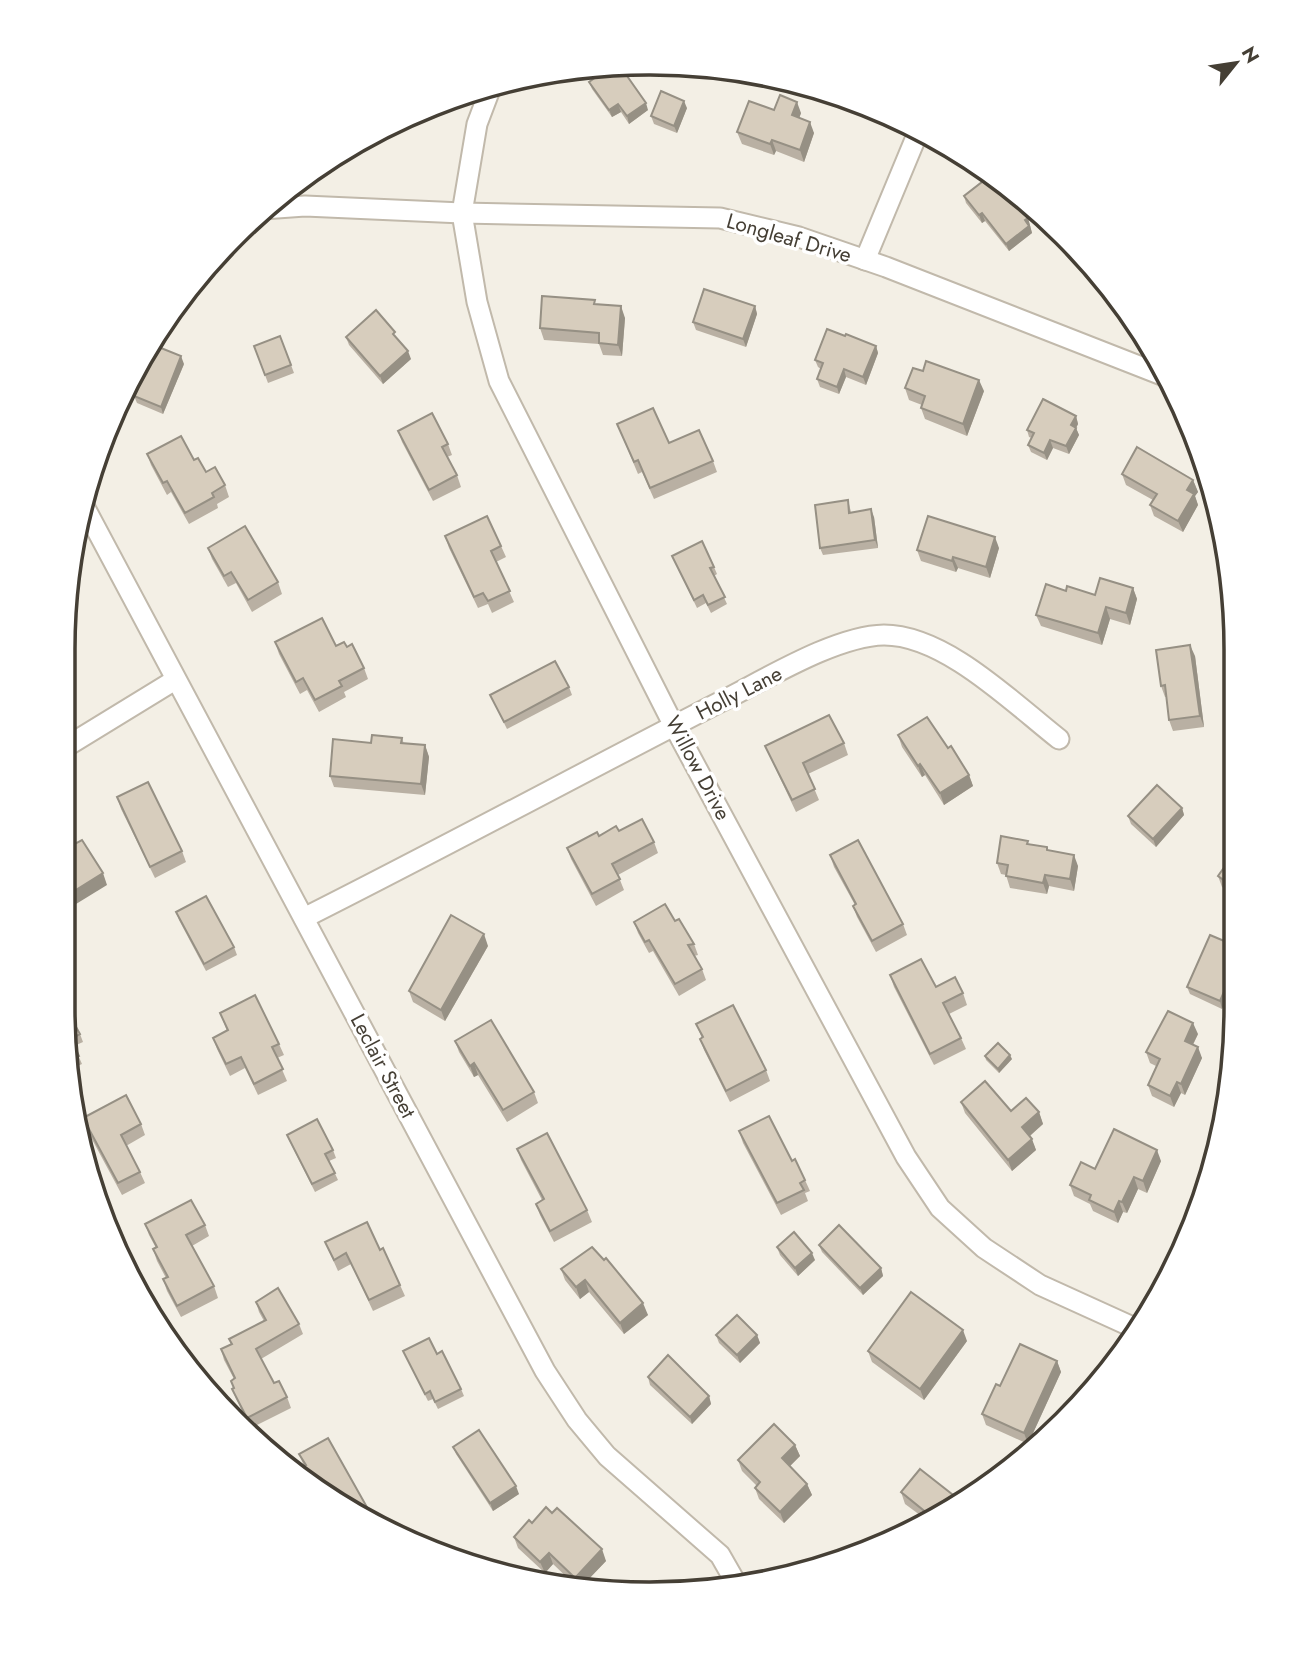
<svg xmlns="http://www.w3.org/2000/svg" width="1299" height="1657" viewBox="0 0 1299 1657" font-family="Jost,sans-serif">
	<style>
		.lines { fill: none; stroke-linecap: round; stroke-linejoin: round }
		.street-casing { stroke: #c1b9ab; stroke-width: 23 }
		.street { stroke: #fff; stroke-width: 19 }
		.wall { fill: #b9b0a3 }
		.shaded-wall { fill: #969084 }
		.building { fill: #d7cdbd; stroke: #969084; stroke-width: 2 }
		.labels { text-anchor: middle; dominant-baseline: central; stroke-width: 7; stroke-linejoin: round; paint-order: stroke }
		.street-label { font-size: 21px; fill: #453f35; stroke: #fff }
		.rim { fill: none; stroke: #453f35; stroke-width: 3.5 }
	</style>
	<rect width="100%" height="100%" fill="#f3efe5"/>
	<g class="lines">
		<defs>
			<g id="street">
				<polyline points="491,87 477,124 462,213 477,302 499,381 674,726 906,1157 940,1208 984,1248 1040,1285 1139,1330"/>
				<polyline points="263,209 305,206 462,213 720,218 799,237 886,267 1167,377"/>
				<polyline points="865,260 919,130"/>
				<polyline points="85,508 545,1371 577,1420 607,1456 720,1555 736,1583"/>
				<polyline points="64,748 175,680"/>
				<path d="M304,918c139,-70 276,-144 414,-215 45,-22 116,-67 166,-68 61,0 129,68 175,104"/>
			</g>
		</defs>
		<use href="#street" class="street-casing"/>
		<use href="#street" class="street"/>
	</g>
	<g class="wall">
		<polygon points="589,82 648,110 629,124 621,112 612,117 592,89"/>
		<polygon points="687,108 677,133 654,124 651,116"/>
		<polygon points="774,110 801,113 799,118 814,133 804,162 776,151 774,155 742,144 737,132"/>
		<polygon points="964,196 1028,218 1032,233 1009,251 985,221 982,223 966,203"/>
		<polygon points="1090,262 1100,277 1082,271 1079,263"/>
		<polygon points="596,304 625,318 622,356 603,355 599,344 544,340 540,328"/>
		<polygon points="755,306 757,314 746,347 696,330 693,322"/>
		<polygon points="280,336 294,373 268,383 254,346"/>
		<polygon points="845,336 876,346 878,353 866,385 846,377 839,394 820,387 817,379 821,369 818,367 815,360"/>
		<polygon points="346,337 411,359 383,384 349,345"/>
		<polygon points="184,364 163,414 137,403 134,396"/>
		<polygon points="905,388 984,391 967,436 925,419 921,408 922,405 909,400"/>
		<polygon points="1076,416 1078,424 1076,428 1079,435 1069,454 1053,448 1047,460 1031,452 1028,445 1032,438 1029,437 1027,430"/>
		<polygon points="617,424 713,461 717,472 654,499 642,472 638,474"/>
		<polygon points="398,431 448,444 452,455 447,457 457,475 461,487 433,501 402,442"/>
		<polygon points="147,454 194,460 206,472 225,485 229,497 217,504 218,508 189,524 171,492 167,495 151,465"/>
		<polygon points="1122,474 1193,480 1198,492 1195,496 1198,505 1183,532 1154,516 1150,505 1153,500 1126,485"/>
		<polygon points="848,500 851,512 874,517 878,548 823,555 820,548"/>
		<polygon points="445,536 501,546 506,557 496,562 514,602 492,613 488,604 478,608 449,548"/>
		<polygon points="208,548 278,582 282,594 252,612 236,583 228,587 212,559"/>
		<polygon points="999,548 990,578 958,568 956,572 921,561 917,550"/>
		<polygon points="672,556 714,567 717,574 714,576 727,604 711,613 706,603 697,608"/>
		<polygon points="1133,588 1137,599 1130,625 1110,619 1102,645 1041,626 1036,615 1066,591 1095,595"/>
		<polygon points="275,642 347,647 364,668 368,679 344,692 346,697 319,712 307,690 300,694 279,654"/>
		<polygon points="1195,656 1204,727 1173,731 1169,720 1166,697 1165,697 1161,686"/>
		<polygon points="569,687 572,695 507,729 490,695"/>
		<polygon points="898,735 948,748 969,775 973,786 944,805 925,775 922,777 902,747"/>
		<polygon points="402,738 404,744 425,745 429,757 425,795 334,787 330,776 371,743"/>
		<polygon points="844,743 848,755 808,774 819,800 796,812 770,757 765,746"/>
		<polygon points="117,797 182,851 186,862 155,878 121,809"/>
		<polygon points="1182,808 1184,815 1156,847 1131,824 1128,816"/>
		<polygon points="619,831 654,842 658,853 618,875 624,890 596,906 571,859 567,848 599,836"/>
		<polygon points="1030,844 1048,850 1078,866 1074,891 1049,886 1047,894 1010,888 1006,875 1001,874 997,863"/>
		<polygon points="1235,852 1236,897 1222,887 1218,876"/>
		<polygon points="830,855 903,924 907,935 876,952 857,917 853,906 855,905 834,867"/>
		<polygon points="176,912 234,947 237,955 206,971 179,920"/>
		<polygon points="675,921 694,944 698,955 694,956 702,969 706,980 679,996 653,951 649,953 638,933 634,922"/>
		<polygon points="488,946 445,1021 413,1002 409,991"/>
		<polygon points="1236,946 1236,978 1222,1009 1190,994 1187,987"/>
		<polygon points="890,975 963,993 967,1005 949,1014 961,1038 966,1049 934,1065 894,987"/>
		<polygon points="220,1013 279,1044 284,1055 277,1058 287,1081 258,1095 245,1068 230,1076 217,1049 213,1038 227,1031"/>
		<polygon points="65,1021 80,1034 83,1042 74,1046 82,1064 71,1069"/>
		<polygon points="696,1024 766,1070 770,1081 730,1102 704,1050 700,1039 702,1038"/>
		<polygon points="1198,1034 1193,1045 1202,1058 1185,1095 1181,1093 1174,1107 1152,1096 1148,1085 1156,1066 1150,1063 1146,1052"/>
		<polygon points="455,1041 534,1092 538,1103 507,1122 478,1075 474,1077 459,1052"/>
		<polygon points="985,1056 1012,1059 999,1073 986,1060"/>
		<polygon points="961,1102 1011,1111 1039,1112 1043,1124 1030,1136 1036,1150 1012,1171 965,1113"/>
		<polygon points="83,1118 141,1124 145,1135 126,1146 140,1172 145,1183 122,1195 87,1130"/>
		<polygon points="739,1131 792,1161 805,1180 810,1191 805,1193 808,1201 781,1215 743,1143"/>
		<polygon points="287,1135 333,1150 336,1158 329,1161 338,1180 315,1192 290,1142"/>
		<polygon points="517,1149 587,1210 592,1222 554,1242 540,1215 536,1204 542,1200 521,1160"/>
		<polygon points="1161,1161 1147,1193 1138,1189 1127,1213 1123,1212 1118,1223 1093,1211 1090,1204 1074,1196 1070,1185 1095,1169"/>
		<polygon points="145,1224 205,1225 209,1236 192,1246 214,1286 218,1298 181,1317 167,1291 163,1279 166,1278 157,1261 153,1249 156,1248 149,1235"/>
		<polygon points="325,1242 380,1250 400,1285 405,1296 373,1311 351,1264 338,1271"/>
		<polygon points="819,1245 881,1268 883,1276 863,1295 822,1252"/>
		<polygon points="777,1247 815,1260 798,1276 780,1255"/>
		<polygon points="604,1260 648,1315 624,1334 589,1292 580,1299 565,1280 561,1269"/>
		<polygon points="256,1302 299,1324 303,1334 261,1359 274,1383 287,1397 291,1408 251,1428 236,1399 232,1389 234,1388 231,1381 234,1379 224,1360 221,1349 231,1344 229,1339 264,1321 259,1312"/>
		<polygon points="716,1335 757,1335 760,1343 740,1363 719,1343"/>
		<polygon points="967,1341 924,1400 872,1362 868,1351"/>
		<polygon points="403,1351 437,1354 461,1389 464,1396 438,1409 433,1399 428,1401"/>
		<polygon points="1057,1361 1061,1372 1028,1444 986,1425 982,1414 1000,1386"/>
		<polygon points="648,1377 709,1396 711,1404 692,1424 650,1385"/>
		<polygon points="795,1445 800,1456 790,1466 807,1484 812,1495 784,1523 759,1499 755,1488 757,1486 742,1471 738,1460"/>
		<polygon points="453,1447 519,1494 493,1511 456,1454"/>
		<polygon points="299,1454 368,1509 372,1521 370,1521 357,1516 305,1476 302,1467 304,1466"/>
		<polygon points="901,1492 962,1502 924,1518 905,1504"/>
		<polygon points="552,1513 606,1561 583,1585 574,1584 553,1564 545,1573 518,1548 514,1537 532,1523"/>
	</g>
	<g class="shaded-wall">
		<polygon points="684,101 687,108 677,133 674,126"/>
		<polygon points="797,102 801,113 796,127 792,115"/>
		<polygon points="646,103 648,110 629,124 627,116"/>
		<polygon points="618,104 621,112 612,117 609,110"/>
		<polygon points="810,122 814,133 804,162 800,150"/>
		<polygon points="772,140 776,151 774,155 770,144"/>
		<polygon points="982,213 985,221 982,223 979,215"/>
		<polygon points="1028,218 1032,233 1009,251 1006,244 1025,220"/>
		<polygon points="621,306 625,318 622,356 618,345"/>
		<polygon points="755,306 757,314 746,347 743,339"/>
		<polygon points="876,346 878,353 866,385 863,377"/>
		<polygon points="408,351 411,359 383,384 380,376"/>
		<polygon points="181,356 184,364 163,414 161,407"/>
		<polygon points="844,369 846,377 839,394 837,387"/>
		<polygon points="979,380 984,391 967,436 963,424"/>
		<polygon points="1076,416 1078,424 1076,428 1079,435 1069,454 1066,446 1071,425"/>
		<polygon points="1050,440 1053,448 1047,460 1044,453"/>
		<polygon points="1193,480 1198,492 1195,496 1198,505 1183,532 1178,521 1187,490"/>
		<polygon points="871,509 874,517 878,548 875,540"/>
		<polygon points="995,537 999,548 990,578 986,567"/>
		<polygon points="953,557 958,568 956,572 952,561"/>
		<polygon points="1133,588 1137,599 1130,625 1126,613"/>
		<polygon points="1106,607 1110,619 1102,645 1098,633"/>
		<polygon points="1190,645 1195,656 1204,727 1200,716"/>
		<polygon points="425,745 429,757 425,795 421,784"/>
		<polygon points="920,764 925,775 922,777 918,766"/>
		<polygon points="969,775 973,786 944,805 940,793"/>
		<polygon points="1182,808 1184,815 1156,847 1153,839"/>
		<polygon points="1074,855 1078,866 1074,891 1070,879"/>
		<polygon points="103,873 107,885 63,912 63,898"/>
		<polygon points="1045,875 1049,886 1047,894 1043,883"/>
		<polygon points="484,934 488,946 445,1021 441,1010"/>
		<polygon points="1236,964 1236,978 1222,1009 1220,1001"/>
		<polygon points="1193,1023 1198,1034 1189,1052 1185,1041"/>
		<polygon points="1198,1047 1202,1058 1185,1095 1181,1084"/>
		<polygon points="1010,1055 1012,1059 999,1073 998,1069"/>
		<polygon points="474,1063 478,1075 474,1077 470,1066"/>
		<polygon points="1177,1082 1181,1093 1174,1107 1170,1096"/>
		<polygon points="1039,1112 1043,1124 1026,1139 1022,1127"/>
		<polygon points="1032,1139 1036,1150 1012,1171 1008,1160"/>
		<polygon points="1157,1150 1161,1161 1147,1193 1143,1181"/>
		<polygon points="1134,1177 1138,1189 1127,1213 1122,1202"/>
		<polygon points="1119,1201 1123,1212 1118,1223 1114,1212"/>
		<polygon points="812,1253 815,1260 798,1276 795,1268"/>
		<polygon points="881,1268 883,1276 863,1295 860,1288"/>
		<polygon points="585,1280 589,1292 580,1299 576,1287"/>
		<polygon points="643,1303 648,1315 624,1334 620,1323"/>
		<polygon points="963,1330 967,1341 924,1400 920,1389"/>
		<polygon points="757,1335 760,1343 740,1363 737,1355"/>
		<polygon points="1057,1361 1061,1372 1028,1444 1024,1433"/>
		<polygon points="709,1396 711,1404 692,1424 690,1417"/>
		<polygon points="795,1445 800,1456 786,1470 782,1458"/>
		<polygon points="807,1484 812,1495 784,1523 780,1512"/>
		<polygon points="516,1486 519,1494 493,1511 490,1503"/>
		<polygon points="602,1549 606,1561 583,1585 578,1585 575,1578"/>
		<polygon points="549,1553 553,1564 545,1573 540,1562"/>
	</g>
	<g class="building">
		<polygon points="620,66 646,103 627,116 618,104 609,110 589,82 610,67"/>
		<polygon points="661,91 684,101 674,126 651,116"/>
		<polygon points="780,95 797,102 792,115 810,122 800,150 772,140 770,144 737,132 749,101 774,110"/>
		<polygon points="991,175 997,178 1028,218 1025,220 1029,226 1006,244 982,213 979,215 964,196"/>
		<polygon points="1082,255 1090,262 1094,268 1079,263"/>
		<polygon points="704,289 755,306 743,339 693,322"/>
		<polygon points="542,296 595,300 594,304 621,306 618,345 599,343 599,333 540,328"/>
		<polygon points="376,310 395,332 393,334 408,351 380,376 346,337"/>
		<polygon points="827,329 845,336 846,334 876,346 863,377 844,369 837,387 817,379 823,363 815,360"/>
		<polygon points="280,336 291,365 265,375 254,346"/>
		<polygon points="156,346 181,356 161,407 134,396 149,358"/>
		<polygon points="926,361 979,380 963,424 921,408 925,396 905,388 913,368 923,371"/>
		<polygon points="1043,399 1076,416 1071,425 1076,428 1066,446 1050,440 1044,453 1028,445 1034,433 1027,430"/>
		<polygon points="653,408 669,443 699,430 713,461 650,488 638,460 634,462 617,424"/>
		<polygon points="432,413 448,444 442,447 457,475 429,490 398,431"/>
		<polygon points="181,436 194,460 198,458 206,472 215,467 225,485 212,493 214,497 185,513 167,481 163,483 147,454"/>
		<polygon points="1137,447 1193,480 1187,490 1194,494 1178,521 1150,505 1157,494 1122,474"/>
		<polygon points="848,500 849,513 871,509 875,540 820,548 815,505"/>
		<polygon points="487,516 501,546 491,551 510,591 488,601 483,593 474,597 445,536"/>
		<polygon points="928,516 995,537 986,567 953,557 952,561 917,550"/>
		<polygon points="245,526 278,582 248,600 231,572 224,576 208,548"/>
		<polygon points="702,541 714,567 710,568 725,597 708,605 703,595 694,600 672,556"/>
		<polygon points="1100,578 1133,588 1126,613 1106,607 1098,633 1036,615 1046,584 1066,591 1067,586 1095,595"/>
		<polygon points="322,618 336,646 344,642 347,647 352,644 364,668 339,681 342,686 315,700 303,678 296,682 275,642"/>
		<polygon points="1190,645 1200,716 1169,720 1165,685 1161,686 1156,650"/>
		<polygon points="555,661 569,687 504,722 490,695"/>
		<polygon points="829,715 844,743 803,763 815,789 792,800 765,746"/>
		<polygon points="927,717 948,748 951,746 969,775 940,793 920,764 918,766 898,735"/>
		<polygon points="372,735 402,738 401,743 425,745 421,784 330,776 333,739 371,743"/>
		<polygon points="148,782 182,851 150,867 117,797"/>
		<polygon points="1157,785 1182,808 1153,839 1128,816"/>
		<polygon points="642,819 654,842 612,864 620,879 592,894 567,848 597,832 599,836 616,826 619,831"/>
		<polygon points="1001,836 1028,841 1027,844 1047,847 1047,850 1074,855 1070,879 1045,875 1043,883 1006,876 1008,865 997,863"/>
		<polygon points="82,840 103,873 63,898 63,850"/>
		<polygon points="858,840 903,924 872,941 853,906 856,904 830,855"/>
		<polygon points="1235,852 1236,889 1218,876"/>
		<polygon points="206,896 234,947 204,964 176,912"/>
		<polygon points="665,904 675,921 679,919 694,944 688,945 702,969 675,984 649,940 645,942 634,922"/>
		<polygon points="451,915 484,934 441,1010 409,991"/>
		<polygon points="1210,935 1236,946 1236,964 1220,1001 1187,987"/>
		<polygon points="921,959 936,987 955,977 963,993 943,1003 961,1038 930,1054 890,975"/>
		<polygon points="255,995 279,1044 272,1047 283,1069 254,1084 241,1057 226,1064 213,1038 228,1030 220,1013"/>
		<polygon points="733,1005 766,1070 726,1091 700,1039 703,1037 696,1024"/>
		<polygon points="1168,1011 1193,1023 1185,1041 1198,1047 1181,1084 1177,1082 1170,1096 1148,1085 1160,1059 1146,1052"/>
		<polygon points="71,1018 80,1034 71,1039 79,1056 70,1061 65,1021"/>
		<polygon points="491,1020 534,1092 503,1110 474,1063 470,1066 455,1041"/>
		<polygon points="998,1043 1010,1055 998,1069 985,1056"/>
		<polygon points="985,1081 1011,1111 1026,1098 1039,1112 1022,1127 1032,1139 1008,1160 961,1102"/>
		<polygon points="126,1095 141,1124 121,1135 140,1172 118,1183 83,1118"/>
		<polygon points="769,1116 792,1161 795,1159 805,1180 800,1183 804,1190 777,1203 739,1131"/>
		<polygon points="317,1119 333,1150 325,1154 335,1173 312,1184 287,1135"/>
		<polygon points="1114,1129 1157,1150 1143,1181 1134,1177 1122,1202 1119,1201 1114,1212 1089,1200 1091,1195 1070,1185 1081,1162 1095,1169"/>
		<polygon points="547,1133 587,1210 550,1231 536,1204 544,1199 517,1149"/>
		<polygon points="191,1200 205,1225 186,1235 214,1286 177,1306 163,1279 168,1277 153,1249 157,1247 145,1224"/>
		<polygon points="367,1222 380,1250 383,1248 400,1285 369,1300 346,1253 334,1260 325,1242"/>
		<polygon points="839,1225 881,1268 860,1288 819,1245"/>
		<polygon points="794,1232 812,1253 795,1268 777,1247"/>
		<polygon points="592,1247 604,1260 606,1258 643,1303 620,1323 585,1280 576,1287 561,1269"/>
		<polygon points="278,1288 299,1324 256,1349 274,1383 279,1381 287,1397 247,1418 232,1389 234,1388 231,1381 235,1378 221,1349 232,1344 229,1339 266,1320 256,1302"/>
		<polygon points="911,1292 963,1330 920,1389 868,1351"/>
		<polygon points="737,1315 757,1335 737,1355 716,1335"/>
		<polygon points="429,1338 437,1354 442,1351 461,1389 435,1402 430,1391 425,1394 403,1351"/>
		<polygon points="1020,1344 1057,1361 1024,1433 982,1414 996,1384 1000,1386"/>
		<polygon points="668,1355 709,1396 690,1417 648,1377"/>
		<polygon points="774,1424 795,1445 782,1458 807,1484 780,1512 755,1488 760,1482 738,1460"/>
		<polygon points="479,1430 516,1486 490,1503 453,1447"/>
		<polygon points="328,1438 368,1509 356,1515 308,1478 302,1467 306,1465 299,1454"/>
		<polygon points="920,1469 962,1502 943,1515 918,1526 928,1514 901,1492"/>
		<polygon points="546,1507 552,1513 557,1508 602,1549 575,1578 549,1553 540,1562 514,1537 529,1520 532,1523"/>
	</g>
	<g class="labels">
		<g class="street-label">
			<text transform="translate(789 238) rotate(16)">Longleaf Drive</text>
			<text transform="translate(739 693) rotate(-27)">Holly Lane</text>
			<text transform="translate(698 768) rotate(62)">Willow Drive</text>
			<text transform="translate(383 1066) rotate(62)">Leclair Street</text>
		</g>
	</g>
	<path d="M0 0H1299V1657H0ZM649 75H650A574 574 0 0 1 1224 649V1008A574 574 0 0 1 650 1582H649A574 574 0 0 1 75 1008V649A574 574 0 0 1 649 75Z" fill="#fff" fill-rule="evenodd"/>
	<path class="rim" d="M649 75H650A574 574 0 0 1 1224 649V1008A574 574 0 0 1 650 1582H649A574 574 0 0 1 75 1008V649A574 574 0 0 1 649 75Z"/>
	<g transform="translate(1236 63) rotate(60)" stroke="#ffffff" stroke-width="5" paint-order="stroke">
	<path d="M0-5L12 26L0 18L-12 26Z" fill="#453f35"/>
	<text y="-10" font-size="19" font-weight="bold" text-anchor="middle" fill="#453f35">N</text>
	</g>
</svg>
